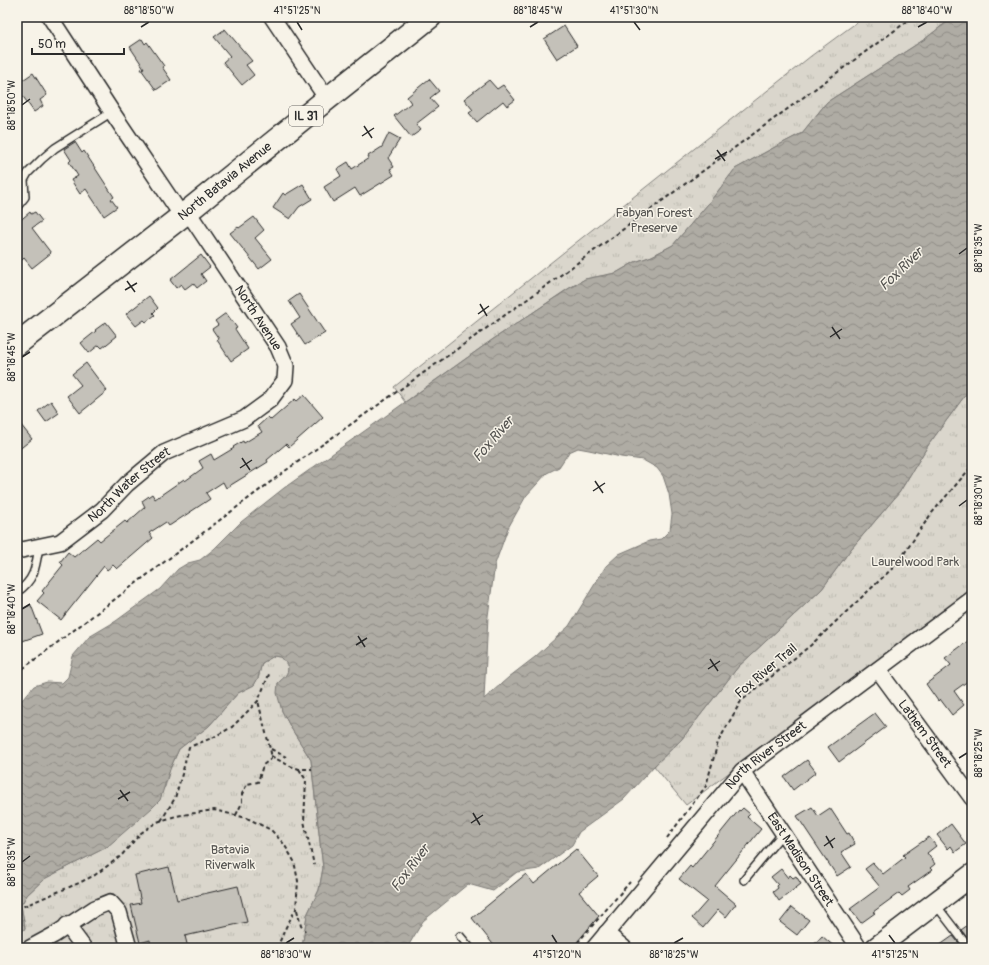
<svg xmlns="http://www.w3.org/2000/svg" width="989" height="965" viewBox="0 0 989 965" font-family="Pangolin,sans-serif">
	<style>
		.grass { fill: url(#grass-tufts); stroke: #82807c }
		.water { fill: url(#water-waves); stroke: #7a7874; fill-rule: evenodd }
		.building { fill: #c4c1b9; stroke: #2b2b2b }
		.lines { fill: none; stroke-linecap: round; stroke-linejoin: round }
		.lane-casing { stroke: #2b2b2b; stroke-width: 10 }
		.street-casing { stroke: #2b2b2b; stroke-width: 18 }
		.secondary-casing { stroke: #2b2b2b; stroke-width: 24 }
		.primary-casing { stroke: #2b2b2b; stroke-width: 25 }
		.path { stroke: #2b2b2b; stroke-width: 2; stroke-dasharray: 4 3; stroke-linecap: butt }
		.lane { stroke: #f7f3e8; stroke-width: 7 }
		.street { stroke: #f7f3e8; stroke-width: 15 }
		.secondary { stroke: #f7f3e8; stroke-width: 21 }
		.primary { stroke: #f7f3e8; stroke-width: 22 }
		.ticks { fill: none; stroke: #2b2b2b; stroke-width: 1.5 }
		.labels { text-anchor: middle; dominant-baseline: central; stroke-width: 3; stroke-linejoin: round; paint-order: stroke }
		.shield { fill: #f7f3e8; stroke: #686764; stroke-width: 1 }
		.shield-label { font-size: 12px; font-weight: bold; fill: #2b2b2b }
		.street-label { font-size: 13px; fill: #2b2b2b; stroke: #f7f3e8 }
		.park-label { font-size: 13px; fill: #575653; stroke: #f7f3e8 }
		.water-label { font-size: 14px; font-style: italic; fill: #53524f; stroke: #f7f3e8 }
		.neatline { fill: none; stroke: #2b2b2b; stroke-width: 1.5 }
		.ticks-label { font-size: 10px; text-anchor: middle; fill: #2b2b2b }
	</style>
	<defs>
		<pattern id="grass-tufts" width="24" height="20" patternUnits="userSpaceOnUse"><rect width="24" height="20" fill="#dad6cc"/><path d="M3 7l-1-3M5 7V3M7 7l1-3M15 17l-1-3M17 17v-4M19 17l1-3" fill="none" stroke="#bbb8af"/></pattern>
		<pattern id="water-waves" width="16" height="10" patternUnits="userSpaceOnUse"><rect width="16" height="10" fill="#afaca4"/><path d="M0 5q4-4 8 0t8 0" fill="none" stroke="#8f8c86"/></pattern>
	</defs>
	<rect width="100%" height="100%" fill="#f7f3e8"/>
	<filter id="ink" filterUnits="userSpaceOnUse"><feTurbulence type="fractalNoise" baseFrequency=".025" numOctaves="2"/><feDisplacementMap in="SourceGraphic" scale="8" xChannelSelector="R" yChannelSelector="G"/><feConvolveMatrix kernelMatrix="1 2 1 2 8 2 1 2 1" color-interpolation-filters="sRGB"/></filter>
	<g filter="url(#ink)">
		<g class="grass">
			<polygon points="864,17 953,17 925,39 827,102 802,133 775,147 735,169 708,204 673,245 652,256 635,262 616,273 585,279 568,289 492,340 405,402 394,387 811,56"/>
			<polygon points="972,386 972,590 686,805 654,766 681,740 738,667 822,589 851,549 899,493 929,444"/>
			<path d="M274,656l7,1c11,11 8,17 -3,26l4,28 9,17 20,32 9,82 3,26 -4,22 -12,25 -5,33h-285v-21l3,3 5,-2 -4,-23 6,-10 17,-16 63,-32 58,-60 5,-18 9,-20 30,-23 29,-33 16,-8 4,-7 4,-15z"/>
		</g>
		<path class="water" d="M953,17h19v369l-43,58 -30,49 -48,56 -29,40 -84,78 -57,73 -27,26 -30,33 -45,33 -7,13 -33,24 -22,3 -24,19 -25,-7 -45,37 -16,27h-105l5,-33 12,-25 4,-22 -3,-26 -9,-82 -20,-32 -9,-17 -5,-18 1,-10c11,-9 14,-15 3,-26l-7,-1 -12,7 -4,15 -4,7 -16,8 -29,33 -30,23 -9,20 -10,31 -8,8 -45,39 -63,32 -17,16 -6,10 4,23 -1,2h-4l-3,-3v-221l17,-20 13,-4 15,1 6,-6 5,-21 16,-19 27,-16 44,-32 18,-20 10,-6 12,-3 14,-11 27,-27 43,-34 113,-80 95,-68 76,-51 17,-10 31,-6 19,-11 17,-6 21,-11 35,-41 27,-35 40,-22 27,-14 25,-31 98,-63zM578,448l11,2 32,7 22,3 14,8 6,8 6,18 3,20 -2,16 -9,9 -12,2 -30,13 -13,12 -37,60 -34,31 -26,20 -25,22 4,-83 7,-52 13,-36 18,-32 21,-23 12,-6 10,-15z"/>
		<g class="building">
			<polygon points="564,26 577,46 557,59 544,39"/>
			<polygon points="225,29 252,61 246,65 254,75 242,85 223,62 230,56 214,37"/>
			<polygon points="142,39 145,44 147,42 164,66 162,67 171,80 156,90 141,69 144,68 130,47"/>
			<polygon points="33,73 47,95 40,100 43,106 34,112 17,88 17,84"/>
			<polygon points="429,79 439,91 430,98 438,107 416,124 421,130 411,137 394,116 411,103 407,97"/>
			<polygon points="489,80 497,89 503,85 515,100 507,106 503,101 477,122 469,113 473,110 464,99"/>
			<polygon points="389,133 400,139 388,158 394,167 390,169 394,175 360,196 355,188 333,202 324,187 341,176 337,169 348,162 352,169 369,158 368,156 382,147"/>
			<polygon points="75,142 82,153 84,151 114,197 111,199 117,207 104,216 86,189 80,194 71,180 78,176 69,162 71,160 64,149"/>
			<polygon points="303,184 312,199 299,207 290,219 273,208 283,193 285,195"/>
			<polygon points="30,212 31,214 35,212 42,221 32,228 51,253 32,268 24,258 22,260 17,254 17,223"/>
			<polygon points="254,217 264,230 255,238 272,259 259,269 230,233 238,227 239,228"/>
			<polygon points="201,255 210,267 201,274 206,281 197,288 193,283 185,289 181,284 176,288 170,280"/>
			<polygon points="299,294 325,333 305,345 291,324 300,318 289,301"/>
			<polygon points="149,296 158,308 153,313 155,315 146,322 144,320 136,326 126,314"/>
			<polygon points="226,313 237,328 235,329 248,349 231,361 217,340 219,339 212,329 218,325 215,321"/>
			<polygon points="106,322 117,336 102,348 99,345 89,353 81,343 96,331 95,330"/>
			<polygon points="86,363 107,391 80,413 67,396 81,385 72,374"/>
			<polygon points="304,395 323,417 289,447 286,444 267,460 268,462 226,488 223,482 206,493 210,499 169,526 166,522 149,533 153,538 117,569 113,565 107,570 104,566 61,620 37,601 44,593 42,591 63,565 60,562 68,552 74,557 97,538 100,541 125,521 127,523 145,507 142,501 152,494 155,499 184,479 185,481 203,468 199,461 211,454 214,460 234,448 233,447 243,441 244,443 262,432 258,426 268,417 271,420 295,399 297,401"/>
			<polygon points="51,401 59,413 46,422 38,411"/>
			<polygon points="17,420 32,439 17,451"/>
			<polygon points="31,605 42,634 17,643 17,611"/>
			<polygon points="968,641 972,647 972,678 954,691 964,705 952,715 940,699 938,701 926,684 951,665 945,658"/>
			<polygon points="875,713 886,727 839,762 828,747"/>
			<polygon points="807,760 816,772 793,790 784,777"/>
			<polygon points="812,807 818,816 830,808 847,834 849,833 855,844 841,852 851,867 837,876 797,816"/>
			<polygon points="743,808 750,814 747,817 761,829 715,886 736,904 726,917 718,910 703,928 692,918 707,901 679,879 690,866 692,868 739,810 740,811"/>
			<polygon points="951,824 966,844 955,852 951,846 948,849 937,835"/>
			<polygon points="929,837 936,846 927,853 935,864 930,868 932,870 908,887 910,890 902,896 899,893 873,912 875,913 861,923 850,909 880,887 865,869 873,863 883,874 905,857 903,855"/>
			<polygon points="576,849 598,876 579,892 599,916 572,948 496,948 472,918 526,874 534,884"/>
			<polygon points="169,867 177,900 238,886 247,922 185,936 188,948 151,948 150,940 140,943 131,905 141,903 135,875"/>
			<polygon points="781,869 788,878 790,875 793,878 796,876 801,884 779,901 773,892 778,888 777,886 778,885 771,877"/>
			<polygon points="792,907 809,920 797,935 780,922"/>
			<polygon points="972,922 972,942 971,942 961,930"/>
			<polygon points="822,936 836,948 811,948"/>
			<polygon points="953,936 963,948 936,948"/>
		</g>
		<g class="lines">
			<defs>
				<g id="lane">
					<polyline points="17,207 25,197 24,180 28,173 42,159 55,148 112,112"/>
					<path d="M17,592c18,-12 19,-26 22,-46"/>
					<polyline points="744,880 783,833"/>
					<polyline points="936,905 969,948"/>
					<polyline points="460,936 470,948"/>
				</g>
				<g id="street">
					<polyline points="50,17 112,112 182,216"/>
					<polyline points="272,17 327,99"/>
					<path id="s1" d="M17,551l43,-9 42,-32 25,-26 37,-31 80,-34 26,-19 15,-20 1,-14 -8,-19 -90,-135"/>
					<path id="s2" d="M878,670l94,128"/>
					<path id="s3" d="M742,771l117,177"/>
					<polyline points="67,925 84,948"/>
					<polyline points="606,933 624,948"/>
					<polyline points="30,948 54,935 95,908 110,902 119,912 129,948"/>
					<path id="s4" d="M594,948l148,-177 230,-172"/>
				</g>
				<polyline id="secondary" points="876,948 972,875"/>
				<g id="primary">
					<path id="s5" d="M17,344l165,-128 145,-117 103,-82"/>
				</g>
			</defs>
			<use href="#lane" class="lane-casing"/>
			<use href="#street" class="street-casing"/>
			<use href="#secondary" class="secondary-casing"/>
			<use href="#primary" class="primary-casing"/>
			<g class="path">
				<polyline points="17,673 285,471 539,291 913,17"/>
				<polyline points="271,749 286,757"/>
				<polyline points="271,756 290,766 299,769 312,769"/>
				<polyline points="299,769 306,780 304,821 314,865"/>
				<polyline points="236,815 242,803 242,794 247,784 258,782 263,765 271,759 271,753 258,701"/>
				<polyline points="161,821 175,798 182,774 189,747 212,738 232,727 258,701 270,672"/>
				<polyline points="667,838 706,786 718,742 741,701 811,645 897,564 931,514 972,466"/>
				<polyline points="17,909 79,883 95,875 121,856 141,833 157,822 176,816 214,810 247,818 271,830 284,844 294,861 298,881 296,909 286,927 277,948"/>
				<polyline points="297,910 301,926 305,931"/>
				<polyline points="573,948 630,882"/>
			</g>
			<use href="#lane" class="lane"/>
			<use href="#street" class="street"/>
			<use href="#secondary" class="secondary"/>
			<use href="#primary" class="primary"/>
		</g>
	</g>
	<path class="ticks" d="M297,22l5,8M634,22l6,8M141,27l8,-5M530,27l8,-5M918,27l9,-5M22,105l8,-6M364,126l8,12M362,136l12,-8M717,150l8,11M715,159l12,-7M959,254l8,-6M127,281l8,11M125,290l12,-7M480,304l7,12M478,314l11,-8M832,327l8,12M830,337l12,-8M22,357l8,-5M242,458l8,12M240,468l12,-8M595,481l8,12M593,491l12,-8M959,506l8,-6M22,609l8,-5M358,636l7,11M356,645l11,-7M710,659l8,12M708,669l12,-8M959,758l8,-5M120,790l8,11M118,799l12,-7M473,813l7,12M471,823l12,-8M826,836l7,12M824,846l11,-8M22,862l8,-6M552,935l5,8M889,935l6,8M286,943l8,-5M674,943l9,-5"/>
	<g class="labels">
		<rect class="shield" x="289" y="106" width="34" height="20" rx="3"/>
		<g class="shield-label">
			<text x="306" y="116">IL 31</text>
		</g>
		<g class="street-label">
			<text stroke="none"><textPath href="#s5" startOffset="264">North Batavia Avenue</textPath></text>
			<text transform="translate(258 318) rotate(57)">North Avenue</text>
			<text stroke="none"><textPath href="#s1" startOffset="134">North Water Street</textPath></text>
			<text transform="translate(766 671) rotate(-40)">Fox River Trail</text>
			<text stroke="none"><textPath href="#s2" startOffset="79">Lathem Street</textPath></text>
			<text stroke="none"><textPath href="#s4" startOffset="259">North River Street</textPath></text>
			<text stroke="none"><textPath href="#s3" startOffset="106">East Madison Street</textPath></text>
		</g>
		<g class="park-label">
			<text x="654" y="213">Fabyan Forest<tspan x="654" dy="15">Preserve</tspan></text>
			<text x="915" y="562">Laurelwood Park</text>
			<text x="230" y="850">Batavia<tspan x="230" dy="15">Riverwalk</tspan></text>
		</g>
		<g class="water-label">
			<text transform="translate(901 269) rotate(-44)">Fox River</text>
			<text transform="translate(493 439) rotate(-49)">Fox River</text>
			<text transform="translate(410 868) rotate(-53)">Fox River</text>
		</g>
	</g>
	<rect width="989" height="965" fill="none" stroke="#f7f3e8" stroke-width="44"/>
	<path d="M32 48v6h92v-6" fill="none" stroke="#2b2b2b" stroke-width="2"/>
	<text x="38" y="48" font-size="12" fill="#2b2b2b" stroke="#f7f3e8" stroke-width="3" paint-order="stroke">50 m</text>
	<rect x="22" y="22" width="945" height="921" class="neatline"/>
	<g class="ticks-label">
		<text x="149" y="14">88°18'50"W</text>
		<text x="297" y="14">41°51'25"N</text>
		<text x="538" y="14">88°18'45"W</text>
		<text x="634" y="14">41°51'30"N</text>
		<text x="927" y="14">88°18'40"W</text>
		<text transform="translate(11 105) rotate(-90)" y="4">88°18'50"W</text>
		<text transform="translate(978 248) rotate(-90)" y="4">88°18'35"W</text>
		<text transform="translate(11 357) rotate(-90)" y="4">88°18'45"W</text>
		<text transform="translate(978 500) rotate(-90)" y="4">88°18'30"W</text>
		<text transform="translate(11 609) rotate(-90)" y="4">88°18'40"W</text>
		<text transform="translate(978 753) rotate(-90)" y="4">88°18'25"W</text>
		<text transform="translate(11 862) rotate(-90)" y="4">88°18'35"W</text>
		<text x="286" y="958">88°18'30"W</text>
		<text x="557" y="958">41°51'20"N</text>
		<text x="674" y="958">88°18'25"W</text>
		<text x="895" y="958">41°51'25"N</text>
	</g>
</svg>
